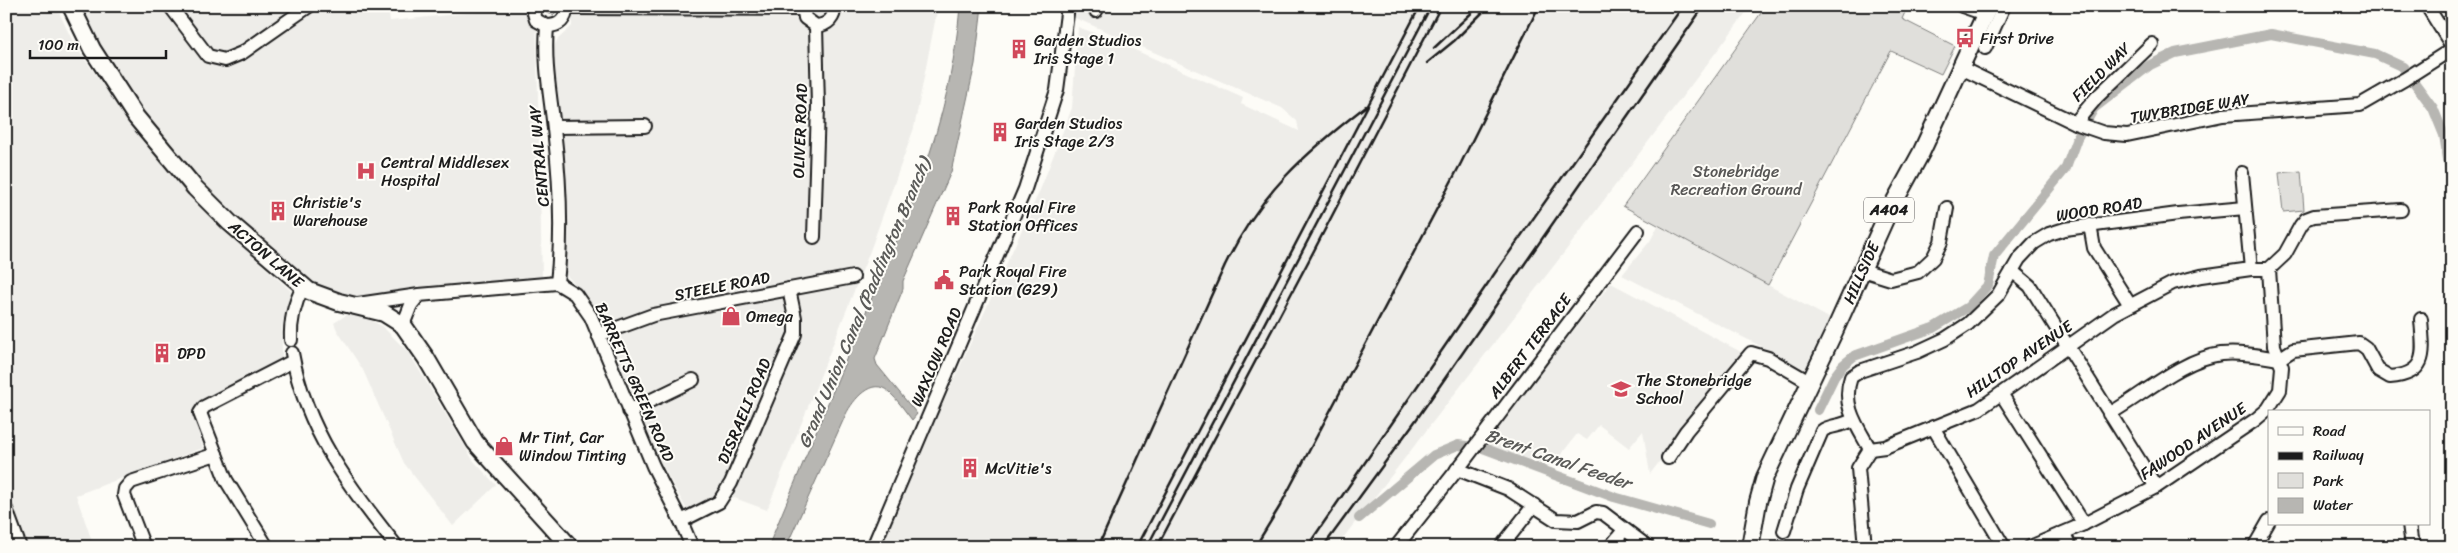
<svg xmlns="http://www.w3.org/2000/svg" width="2458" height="553" viewBox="0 0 2458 553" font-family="Sriracha,sans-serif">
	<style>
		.built { fill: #eeede9 }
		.green { fill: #e0dfdb; stroke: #7e7e7c }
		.water { fill: #b7b6b2; stroke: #797876 }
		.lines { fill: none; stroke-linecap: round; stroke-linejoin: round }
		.canal { stroke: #b7b6b2; stroke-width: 10 }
		.minor-casing { stroke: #1c1c1c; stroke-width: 16 }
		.major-casing { stroke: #1c1c1c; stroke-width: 20 }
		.minor { stroke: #fdfcf7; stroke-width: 12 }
		.major { stroke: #fdfcf7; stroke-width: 16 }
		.rail { stroke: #1c1c1c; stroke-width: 2.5 }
		.labels { text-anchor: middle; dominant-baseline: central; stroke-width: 4; stroke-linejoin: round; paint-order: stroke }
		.shield { fill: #fdfcf7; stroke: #605f5e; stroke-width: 1 }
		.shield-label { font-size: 15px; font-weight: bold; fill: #1c1c1c }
		.poi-label { font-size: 16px; fill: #1c1c1c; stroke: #fdfcf7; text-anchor: start }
		.street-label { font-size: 16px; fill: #1c1c1c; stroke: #fdfcf7 }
		.park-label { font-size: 16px; fill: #575655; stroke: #fdfcf7 }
		.water-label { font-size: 18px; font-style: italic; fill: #5a5a58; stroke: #fdfcf7 }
	</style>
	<rect width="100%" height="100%" fill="#fdfcf7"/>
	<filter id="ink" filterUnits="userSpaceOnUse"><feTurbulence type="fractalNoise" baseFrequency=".02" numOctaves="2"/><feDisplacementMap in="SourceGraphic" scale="10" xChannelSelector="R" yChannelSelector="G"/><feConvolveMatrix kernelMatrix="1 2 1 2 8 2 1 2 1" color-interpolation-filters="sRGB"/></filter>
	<g filter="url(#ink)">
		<g class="built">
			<polygon points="6,6 56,6 74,44 138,135 225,231 291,291 282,326 282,360 203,401 195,421 203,448 76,495 94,547 6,547"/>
			<polygon points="77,6 388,6 390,21 536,6 542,277 355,298 301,285 150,126 93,38"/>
			<polygon points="571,6 938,6 914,128 870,251 767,510 729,496 687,510 636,417 587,296 565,274 549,56 558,39 572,26"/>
			<polygon points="1073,6 1350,7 1751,6 1570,245 1336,547 881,547 926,441 1040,190 1072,108 1078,27 1110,39 1243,98 1241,104 1299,131 1297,121 1282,108 1073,17"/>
			<polygon points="1658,226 1829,318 1805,369 1622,275 1650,241"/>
			<polygon points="1611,283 1743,353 1650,474 1643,431 1629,448 1599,425 1587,440 1577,434 1554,464 1549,466 1484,444"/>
			<polygon points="348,314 370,320 382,326 409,353 473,460 496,485 453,526 404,463 363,370 337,330 334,323"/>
		</g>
		<g class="green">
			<polygon points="543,6 558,6 558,10 553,15 544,12"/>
			<polygon points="1766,6 1899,6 1906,10 1902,19 1955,46 1941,74 1891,51 1768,285 1623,206"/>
			<polygon points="2301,171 2304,210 2283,212 2279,173"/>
		</g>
		<path class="water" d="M960,6h22l-7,58 -24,108 -48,109v8l-28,70 2,6 40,49 -5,6c-7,-9 -14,-20 -23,-28 -17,-16 -36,8 -43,22l-60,133h-18l150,-360c22,-59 37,-118 42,-181z"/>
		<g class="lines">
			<g class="canal">
				<polyline points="1818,410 1834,377 1843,365 1854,356 1933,328 1968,307 1988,285 1994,256 2066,168 2077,138 2094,108 2150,65 2175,53 2271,34 2375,54 2403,67 2433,108 2444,135 2452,184"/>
				<polyline points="1359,518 1434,455 1458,445 1483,448 1614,497 1709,524"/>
			</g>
			<defs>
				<g id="minor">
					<polyline points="170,6 208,56 225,60 242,53 309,6"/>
					<path d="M532,6l4,14 11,6c13,0 19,-7 20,-20"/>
					<path d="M803,6l2,12 11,8c12,-1 19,-8 18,-20"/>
					<polyline points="1962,6 1985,14"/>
					<polyline points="2427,6 2452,46"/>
					<polyline points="567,8 802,9"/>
					<polyline points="1096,11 1098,6"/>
					<path d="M547,26c-3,39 3,65 7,103 6,51 9,102 3,154"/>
					<polyline points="1985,48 2004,6"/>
					<polyline points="1961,68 2075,123 2104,133 2127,135 2223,115 2360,105 2405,79 2452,49"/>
					<polyline points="2075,123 2097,97 2152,44"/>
					<polyline points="554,127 645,126"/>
					<polyline points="2242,173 2251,269"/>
					<polyline points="2090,225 2094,248 2130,305"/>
					<polyline points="814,237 818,106 816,26"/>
					<polyline points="2269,269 2285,254 2301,225 2306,219 2314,216 2401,210"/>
					<polyline points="1862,270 1891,279 1918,272 1933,258 1941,242 1947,208"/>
					<polyline points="2012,271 2030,286 2156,487"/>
					<polyline points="358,304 419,295 557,283 575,294 591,317 653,466 681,521 692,547"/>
					<polyline points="403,325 411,305 419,295"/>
					<polyline points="598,335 653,315 853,277"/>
					<path d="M291,340c-1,-20 3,-36 12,-53"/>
					<path d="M292,353c14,78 57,133 105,194"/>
					<path d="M2279,359l14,-9 66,-7 7,5 12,22 12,7c40,-3 33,-27 31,-58"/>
					<polyline points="2002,395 2084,524"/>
					<polyline points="629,411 693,380"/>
					<path d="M2109,414c34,-19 73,-55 112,-60 19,-2 39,2 58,5"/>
					<polyline points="1933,427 2004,547"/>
					<path d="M1870,449c-13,-23 -29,-44 -19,-72l9,-6 57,-19 28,-13 23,-15 30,-29 21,-36 15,-16 15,-9 16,-5 113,-15 67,-6"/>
					<polyline points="1870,449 1885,447 1979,409 2114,314 2173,283 2201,276 2251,269 2269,269"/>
					<polyline points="1668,458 1686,431 1751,353 1768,358 1811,383"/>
					<polyline points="1457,469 1508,489 1556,520 1578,521 1596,512 1603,513 1648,547"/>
					<polyline points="6,509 20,547"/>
					<polyline points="681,521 719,502 731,483 795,334 795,318 789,289"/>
					<polyline points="2409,524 2411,539 2416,547"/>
					<path d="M1784,531l13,-42 25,-58c7,-6 19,-4 30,-11"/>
					<polyline points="2064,533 2070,547"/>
					<polyline points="144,547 124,495 125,489 131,482 216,454"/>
					<polyline points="267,547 226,480 200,413 204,407 293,361"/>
					<polyline points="873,547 1025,189 1057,90 1068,6"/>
					<polyline points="1396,547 1464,461 1638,231"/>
					<polyline points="1501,547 1534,505"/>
					<polyline points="1610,547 1624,530"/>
					<polyline points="1865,547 1858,468 1870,449"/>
					<polyline points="2030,547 2084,524 2156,487 2255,420 2268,409 2280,390 2282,367 2274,346 2269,269"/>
					<polyline points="2254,547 2269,521"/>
				</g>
				<g id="major">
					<polyline points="71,6 92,49 136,117 195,188 230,223 309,291 339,302 384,313 403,325 426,358 475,442 570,547"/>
					<polyline points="1750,547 1758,502 1765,477 1834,332 1886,217 1921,153 1989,6"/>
				</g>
			</defs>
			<use href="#minor" class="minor-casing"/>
			<use href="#major" class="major-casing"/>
			<use href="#minor" class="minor"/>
			<use href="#major" class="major"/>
			<g class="rail">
				<polyline points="1434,48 1479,6"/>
				<polyline points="1427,63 1454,41 1489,6"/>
				<path d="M1098,547l127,-282c36,-73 78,-110 141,-159"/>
				<polyline points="1137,547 1420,6"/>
				<polyline points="1147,547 1431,6"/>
				<polyline points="1157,547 1308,262 1441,6"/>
				<polyline points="1255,547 1280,506 1461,163 1539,6"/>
				<polyline points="1307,547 1497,270 1683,6"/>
				<polyline points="1323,547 1416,420 1704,6"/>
			</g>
		</g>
	</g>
	<defs>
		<symbol id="bus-bare" viewBox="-9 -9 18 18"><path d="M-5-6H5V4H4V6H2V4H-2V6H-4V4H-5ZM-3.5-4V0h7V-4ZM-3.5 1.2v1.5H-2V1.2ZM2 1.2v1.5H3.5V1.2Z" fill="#d1495b" stroke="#fdfcf7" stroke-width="2.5" paint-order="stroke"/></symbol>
		<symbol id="building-bare" viewBox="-9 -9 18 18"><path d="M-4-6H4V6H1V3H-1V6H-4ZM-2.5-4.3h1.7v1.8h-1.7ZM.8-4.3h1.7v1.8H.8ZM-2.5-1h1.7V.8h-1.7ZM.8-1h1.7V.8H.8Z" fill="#d1495b" stroke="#fdfcf7" stroke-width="2.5" paint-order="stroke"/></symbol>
		<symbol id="hospital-bare" viewBox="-9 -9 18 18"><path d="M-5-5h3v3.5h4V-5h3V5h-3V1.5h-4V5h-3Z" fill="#d1495b" stroke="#fdfcf7" stroke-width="2.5" paint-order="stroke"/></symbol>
		<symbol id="civic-bare" viewBox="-9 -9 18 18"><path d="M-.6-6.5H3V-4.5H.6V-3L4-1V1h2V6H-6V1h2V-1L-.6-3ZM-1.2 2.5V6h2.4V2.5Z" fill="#d1495b" stroke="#fdfcf7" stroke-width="2.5" paint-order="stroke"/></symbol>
		<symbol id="shop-bare" viewBox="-9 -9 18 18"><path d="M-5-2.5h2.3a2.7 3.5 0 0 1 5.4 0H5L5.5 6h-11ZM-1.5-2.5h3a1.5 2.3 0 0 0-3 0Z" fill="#d1495b" stroke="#fdfcf7" stroke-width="2.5" paint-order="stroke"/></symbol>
		<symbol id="school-bare" viewBox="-9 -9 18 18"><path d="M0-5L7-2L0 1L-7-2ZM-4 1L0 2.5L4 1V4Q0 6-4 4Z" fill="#d1495b" stroke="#fdfcf7" stroke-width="2.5" paint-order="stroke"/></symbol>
	</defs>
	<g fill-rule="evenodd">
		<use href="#bus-bare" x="1951" y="24" width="28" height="28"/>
		<use href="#building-bare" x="1005" y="35" width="28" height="28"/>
		<use href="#building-bare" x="986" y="118" width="28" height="28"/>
		<use href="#hospital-bare" x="352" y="157" width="28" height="28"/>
		<use href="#building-bare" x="264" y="197" width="28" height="28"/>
		<use href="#building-bare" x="939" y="202" width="28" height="28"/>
		<use href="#civic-bare" x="930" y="266" width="28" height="28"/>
		<use href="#shop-bare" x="717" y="302" width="28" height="28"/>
		<use href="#building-bare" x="148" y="339" width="28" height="28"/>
		<use href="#school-bare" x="1607" y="375" width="28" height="28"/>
		<use href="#shop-bare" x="490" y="432" width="28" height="28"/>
		<use href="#building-bare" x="956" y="454" width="28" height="28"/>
	</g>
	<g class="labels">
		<rect class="shield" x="1864" y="197.5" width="50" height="25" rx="4"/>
		<g class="shield-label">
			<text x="1889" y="210">A404</text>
		</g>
		<g class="poi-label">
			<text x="1980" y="38">First Drive</text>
			<text x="1034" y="40">Garden Studios<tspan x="1034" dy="18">Iris Stage 1</tspan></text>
			<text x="1015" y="123">Garden Studios<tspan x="1015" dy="18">Iris Stage 2/3</tspan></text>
			<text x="381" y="162">Central Middlesex<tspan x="381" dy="18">Hospital</tspan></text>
			<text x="293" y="202">Christie's<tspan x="293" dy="18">Warehouse</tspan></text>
			<text x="968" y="207">Park Royal Fire<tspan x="968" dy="18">Station Offices</tspan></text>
			<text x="959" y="271">Park Royal Fire<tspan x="959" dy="18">Station (G29)</tspan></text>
			<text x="746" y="316">Omega</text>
			<text x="177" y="353">DPD</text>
			<text x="1636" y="380">The Stonebridge<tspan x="1636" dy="18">School</tspan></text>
			<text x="519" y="437">Mr Tint, Car<tspan x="519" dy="18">Window Tinting</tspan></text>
			<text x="985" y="468">McVitie's</text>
		</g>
		<g class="street-label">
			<text transform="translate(2101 72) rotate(-45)">FIELD WAY</text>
			<text transform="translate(2190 108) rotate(-9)">TWYBRIDGE WAY</text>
			<text transform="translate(800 131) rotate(-88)">OLIVER ROAD</text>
			<text transform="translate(539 156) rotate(-95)">CENTRAL WAY</text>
			<text transform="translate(2099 209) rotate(-9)">WOOD ROAD</text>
			<text transform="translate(266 254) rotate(41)">ACTON LANE</text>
			<text transform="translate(1861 273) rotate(-66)">HILLSIDE</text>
			<text transform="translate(722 286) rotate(-11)">STEELE ROAD</text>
			<text transform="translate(1530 346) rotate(-53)">ALBERT TERRACE</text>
			<text transform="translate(936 357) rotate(-67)">WAXLOW ROAD</text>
			<text transform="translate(2019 359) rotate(-34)">HILLTOP AVENUE</text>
			<text transform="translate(635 382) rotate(66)">BARRETTS GREEN ROAD</text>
			<text transform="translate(744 411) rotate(-67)">DISRAELI ROAD</text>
			<text transform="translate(2193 441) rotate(-34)">FAWOOD AVENUE</text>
		</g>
		<g class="park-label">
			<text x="1736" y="171">Stonebridge<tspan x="1736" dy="18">Recreation Ground</tspan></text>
		</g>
		<g class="water-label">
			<text transform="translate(864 303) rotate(-67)">Grand Union Canal (Paddington Branch)</text>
			<text transform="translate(1558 459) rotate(19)">Brent Canal Feeder</text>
		</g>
	</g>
	<rect width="2458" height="553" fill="none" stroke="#fdfcf7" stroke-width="25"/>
	<rect x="12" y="12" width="2433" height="528" fill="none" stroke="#1c1c1c" stroke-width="2" filter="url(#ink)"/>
	<rect x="2268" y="410" width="162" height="115" fill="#fdfcf7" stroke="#a3a29f"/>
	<rect x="2278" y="427" width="25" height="8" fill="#fdfcf7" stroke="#a3a29f"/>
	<text x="2313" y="436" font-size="15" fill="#1c1c1c">Road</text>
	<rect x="2278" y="452" width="25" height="8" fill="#1c1c1c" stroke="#a3a29f"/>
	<text x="2313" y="460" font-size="15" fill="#1c1c1c">Railway</text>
	<rect x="2278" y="473" width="25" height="15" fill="#e0dfdb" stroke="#a3a29f"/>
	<text x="2313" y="486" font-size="15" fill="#1c1c1c">Park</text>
	<rect x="2278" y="498" width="25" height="15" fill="#b7b6b2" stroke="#a3a29f"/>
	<text x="2313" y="510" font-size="15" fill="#1c1c1c">Water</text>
	<path d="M30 50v8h136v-8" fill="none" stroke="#1c1c1c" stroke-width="2.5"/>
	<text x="38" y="50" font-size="15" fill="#1c1c1c" stroke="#fdfcf7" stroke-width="4" paint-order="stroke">100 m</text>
</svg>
